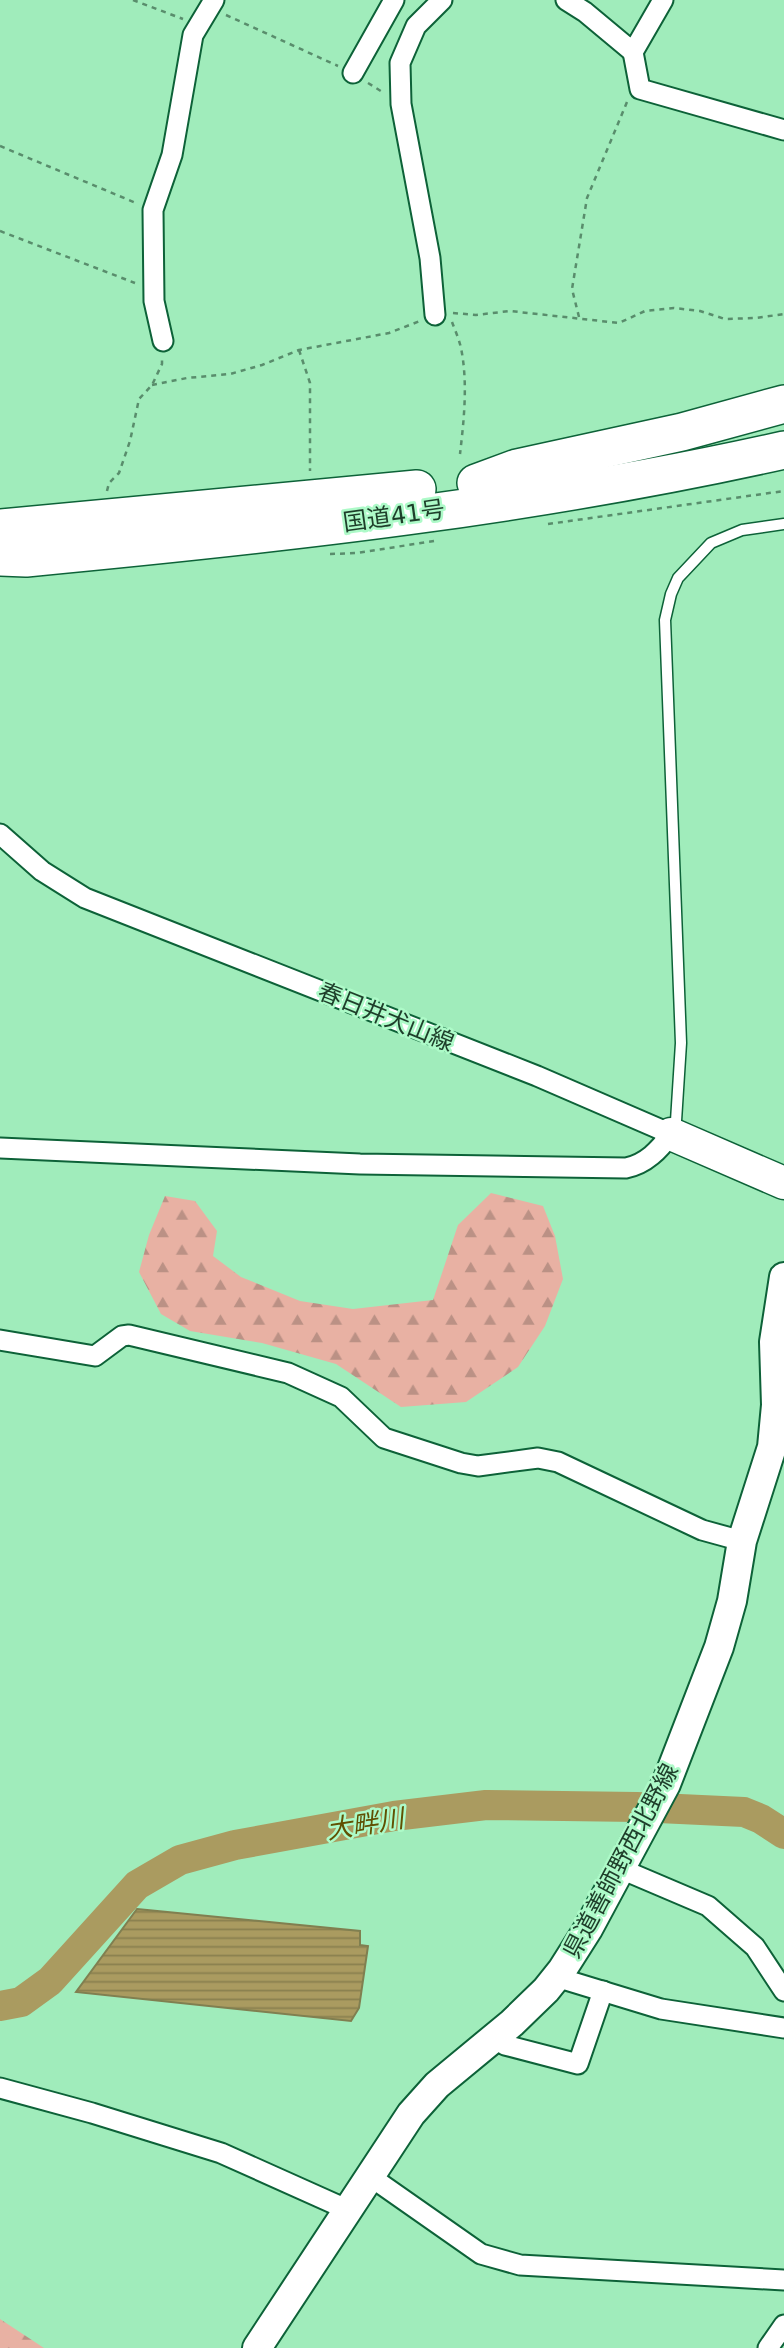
<svg xmlns="http://www.w3.org/2000/svg" width="784" height="2348" viewBox="0 0 784 2348" font-family="'DejaVu Sans','Noto Sans JP',sans-serif">
	<style>
		.forest { fill: url(#forest-firs) }
		.water { fill: url(#water-rules); stroke: #807f50; stroke-width: 2 }
		.lines { fill: none; stroke-linecap: round; stroke-linejoin: round }
		.river { stroke: #aa9b60; stroke-width: 30 }
		.lane-casing { stroke: #0d6238; stroke-width: 13 }
		.street-casing { stroke: #0d6238; stroke-width: 23 }
		.secondary-casing { stroke: #0d6238; stroke-width: 32 }
		.primary-casing { stroke: #0d6238; stroke-width: 35 }
		.highway-casing { stroke: #0d6238; stroke-width: 40 }
		.path { stroke: #598d6c; stroke-width: 2.5; stroke-dasharray: 5 5; stroke-linecap: butt }
		.lane { stroke: #fff; stroke-width: 10 }
		.street { stroke: #fff; stroke-width: 19 }
		.secondary { stroke: #fff; stroke-width: 28 }
		.primary { stroke: #fff; stroke-width: 32 }
		.highway { stroke: #fff; stroke-width: 37 }
		.labels { text-anchor: middle; dominant-baseline: central; stroke-width: 5; stroke-linejoin: round; paint-order: stroke }
		.street-label { font-size: 24px; fill: #1e3e2a; stroke: #adfac8 }
		.water-label { font-size: 26px; font-style: italic; fill: #605002; stroke: #adfac8 }
	</style>
	<defs>
		<pattern id="forest-firs" width="22" height="20" patternUnits="userSpaceOnUse" patternTransform="scale(1.75)"><rect width="22" height="20" fill="#e8b1a3"/><path d="M5 1l3.5 6h-7zM16 11l3.5 6h-7z" fill="#bb9185"/></pattern>
		<pattern id="water-rules" width="6" height="5" patternUnits="userSpaceOnUse" patternTransform="scale(1.75)"><rect width="6" height="5" fill="#aa9b60"/><path d="M0 2.5h6" fill="none" stroke="#8a804f"/></pattern>
	</defs>
	<rect width="100%" height="100%" fill="#a0ecbb"/>
	<g class="forest">
		<polygon points="491,1193 543,1206 555,1236 563,1279 545,1326 518,1367 466,1402 401,1407 336,1364 262,1343 190,1331 161,1314 139,1272 149,1235 165,1196 195,1201 217,1231 213,1256 241,1277 300,1301 353,1309 433,1300 458,1225"/>
		<polygon points="0,2319 44,2348 0,2348"/>
	</g>
	<polygon class="water" points="137,1909 360,1931 360,1945 368,1946 359,2008 351,2021 76,1992"/>
	<g class="lines">
		<polyline class="river" points="0,2006 21,2002 50,1981 137,1885 180,1860 235,1845 394,1816 486,1805 637,1807 744,1812 761,1819 784,1834"/>
		<defs>
			<polyline id="lane" points="672,1130 676,1121 681,1043 665,620 671,594 678,578 711,543 742,530 784,524"/>
			<g id="street">
				<polyline points="566,0 585,12 633,52 663,0"/>
				<polyline points="633,52 640,89 784,130"/>
				<polyline points="353,73 394,0"/>
				<polyline points="435,315 430,258 401,104 400,63 416,26 442,0"/>
				<polyline points="163,341 154,301 153,210 172,155 193,35 214,0"/>
				<path d="M0,834l42,37 43,27 452,178 134,58c-12,16 -25,30 -45,34l-266,-4 -360,-16"/>
				<polyline points="0,1340 95,1356 122,1336 129,1335 288,1373 341,1397 384,1438 461,1463 478,1466 538,1458 558,1462 702,1530 742,1541"/>
				<polyline points="621,1869 708,1906 755,1947 784,1991"/>
				<polyline points="556,1977 661,2009 784,2028"/>
				<polyline points="494,2038 505,2045 578,2064 603,1991"/>
				<polyline points="0,2088 92,2113 221,2153 346,2209"/>
				<polyline points="371,2177 481,2254 520,2265 784,2280"/>
				<polyline points="768,2348 784,2325"/>
			</g>
			<polyline id="secondary" points="257,2348 411,2114 437,2085 512,2023 546,1990 562,1970 588,1929 666,1784 719,1647 732,1601 742,1541 772,1447 776,1405 774,1342 784,1277"/>
			<polyline id="primary" points="671,1134 784,1183"/>
			<g id="highway">
				<polyline points="476,483 517,468 682,432 784,404"/>
				<polyline points="0,528 417,489"/>
				<path d="M0,557l26,1c254,-24 509,-52 758,-108"/>
			</g>
		</defs>
		<use href="#lane" class="lane-casing"/>
		<use href="#street" class="street-casing"/>
		<use href="#secondary" class="secondary-casing"/>
		<use href="#primary" class="primary-casing"/>
		<use href="#highway" class="highway-casing"/>
		<g class="path">
			<polyline points="133,0 183,19"/>
			<polyline points="226,15 338,66"/>
			<polyline points="368,83 384,93"/>
			<polyline points="0,146 136,203"/>
			<polyline points="0,231 135,283"/>
			<polyline points="453,313 476,315 510,311 619,323 645,311 674,308 700,311 725,319 756,318 784,314"/>
			<polyline points="579,317 572,289 587,198 627,102"/>
			<path d="M452,322c3,8 7,17 9,26 7,34 3,72 -1,106"/>
			<polyline points="299,350 310,383 310,471"/>
			<polyline points="152,385 187,378 230,374 262,365 299,350 389,333 420,321"/>
			<polyline points="107,491 109,483 119,473 130,441 139,399 152,385 162,364 162,358"/>
			<polyline points="548,524 784,491"/>
			<polyline points="330,554 357,553 434,541"/>
		</g>
		<use href="#lane" class="lane"/>
		<use href="#street" class="street"/>
		<use href="#secondary" class="secondary"/>
		<use href="#primary" class="primary"/>
		<use href="#highway" class="highway"/>
	</g>
	<g class="labels">
		<g class="street-label">
			<text transform="translate(394 516) rotate(-8)">国道41号</text>
			<text transform="translate(386 1017) rotate(22)">春日井犬山線</text>
			<text transform="translate(621 1861) rotate(-62)">県道善師野西北野線</text>
		</g>
		<g class="water-label">
			<text transform="translate(365 1824) rotate(-9)">大畔川</text>
		</g>
	</g>
</svg>
